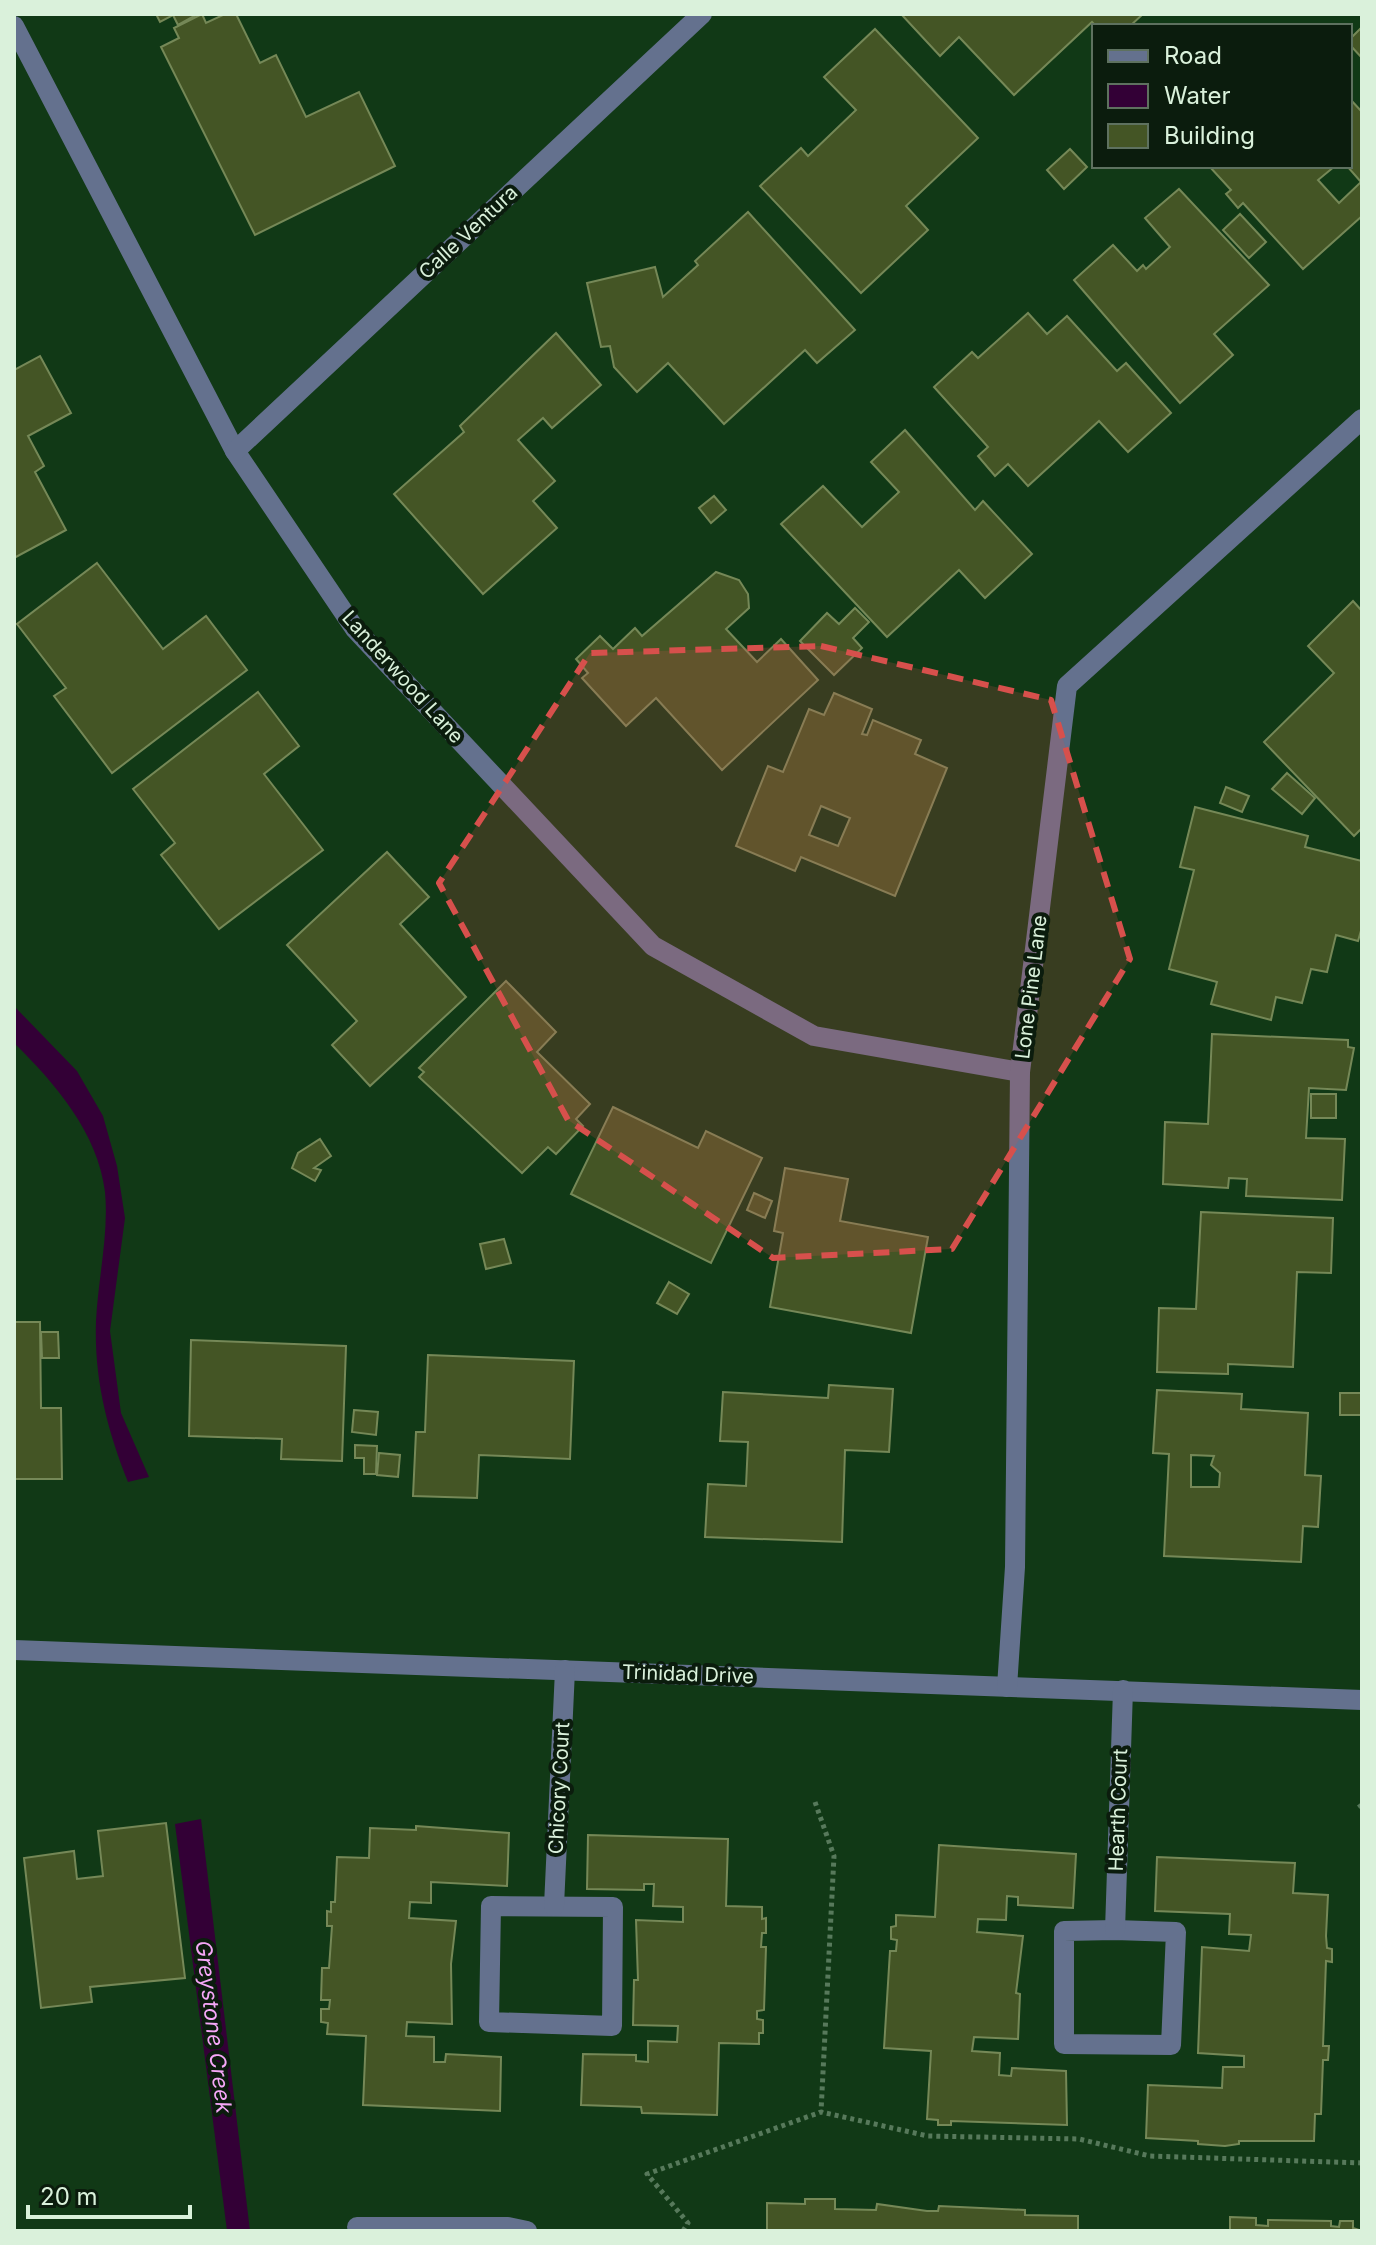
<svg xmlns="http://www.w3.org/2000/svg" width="1376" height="2245" viewBox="0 0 1376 2245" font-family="Inter,sans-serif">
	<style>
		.water { fill: #330036 }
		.building { fill: #445525; stroke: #758857; stroke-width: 2; fill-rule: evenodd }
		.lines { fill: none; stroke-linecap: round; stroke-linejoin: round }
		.path { stroke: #57795b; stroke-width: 5; stroke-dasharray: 4 4; stroke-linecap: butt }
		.minor { stroke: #64718e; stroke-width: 20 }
		.marked { fill: #d7504c; fill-opacity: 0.2; stroke: #d7504c; stroke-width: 6; stroke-dasharray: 16 10; stroke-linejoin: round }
		.labels { text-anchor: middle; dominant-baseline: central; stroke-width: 8; stroke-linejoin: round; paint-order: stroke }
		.street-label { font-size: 20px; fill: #daf1db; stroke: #0b1c0d }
		.water-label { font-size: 22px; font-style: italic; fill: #f6a7f8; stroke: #0b1c0d }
	</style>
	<rect width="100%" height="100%" fill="#113916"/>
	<g class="water">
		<path d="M14,1006l63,65 26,45 14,50 8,52 -15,113 11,82 28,64 -21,5c-21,-53 -34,-103 -32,-161 2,-42 13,-87 9,-129 -7,-59 -50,-109 -91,-149z"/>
		<polygon points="201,1819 250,2231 227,2231 175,1824"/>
	</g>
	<g class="building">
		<polygon points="156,14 198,14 178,25 173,15 160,22"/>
		<polygon points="202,14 206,23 225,14 236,14 260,63 276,55 306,117 359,92 395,166 255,235 161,47 179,38 174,28"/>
		<polygon points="901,14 1143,14 1130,26 1096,26 1092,22 1014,95 959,37 940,56"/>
		<polygon points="1362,27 1362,58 1350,45 1350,39"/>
		<polygon points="875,29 978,138 906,206 928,230 861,293 760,186 801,148 808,156 856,110 824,77"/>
		<polygon points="1350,99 1362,112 1362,216 1303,269 1243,203 1238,208 1226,194 1231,190 1209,166 1335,166 1318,180 1339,203 1361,182 1347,166 1350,166"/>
		<polygon points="1070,149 1087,167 1064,189 1047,170"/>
		<polygon points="1179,189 1269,285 1214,334 1233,355 1180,403 1074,280 1113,245 1137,271 1143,265 1146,269 1170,247 1145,218"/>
		<polygon points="748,212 855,330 817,363 805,350 724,424 668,363 637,392 614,367 610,346 601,347 587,283 655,267 663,297 698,265 695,261"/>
		<polygon points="1240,214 1266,242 1249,258 1223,230"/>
		<polygon points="1028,313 1047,334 1067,316 1117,371 1126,363 1171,413 1128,452 1099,421 1028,486 1008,464 995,476 978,456 988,447 934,387 972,352 978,358"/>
		<polygon points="556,333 601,385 552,428 543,418 518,440 555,481 533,501 557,528 483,594 394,494 464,432 460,426"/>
		<polygon points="40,356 71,413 28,436 44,466 35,472 66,530 14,558 14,370"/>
		<polygon points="905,430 975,510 983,501 1032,554 985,598 959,570 887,637 781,524 823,486 862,527 899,492 871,462"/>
		<polygon points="714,496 726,510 711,523 699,508"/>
		<polygon points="97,563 163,649 206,616 247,670 112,773 54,696 66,688 17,624"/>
		<polygon points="716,572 739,580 748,594 749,608 726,629 757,662 781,639 818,680 722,770 656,698 626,726 582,678 588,673 576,659 600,636 613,649 635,628 642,636"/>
		<polygon points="1353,601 1362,611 1362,828 1354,836 1264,742 1334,673 1308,646"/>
		<polygon points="855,608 869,622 853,638 862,648 834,675 800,641 827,613 839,624"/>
		<polygon points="258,692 299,746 264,774 323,850 219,929 161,855 175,843 133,789"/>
		<path d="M834,693l38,16 -10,25 5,1 6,-15 48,20 -6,14 32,14 -52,128 -94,-39 -6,14 -59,-25 32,-80 15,6 26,-63 15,6zM821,806l29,12 -12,28 -29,-11z"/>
		<polygon points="1287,773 1315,798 1302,814 1272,789"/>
		<polygon points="1226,787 1249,796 1242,812 1220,803"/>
		<polygon points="1195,807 1308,836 1305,847 1362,861 1362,927 1358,941 1336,935 1327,972 1311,969 1302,1003 1276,997 1271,1020 1211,1004 1217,982 1169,969 1194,870 1180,867"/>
		<polygon points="387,852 429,897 400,924 466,997 370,1086 332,1045 357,1021 287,945"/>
		<polygon points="506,981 556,1032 537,1052 590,1104 576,1119 583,1126 556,1154 548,1147 522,1173 419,1077 424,1072 419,1068"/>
		<polygon points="1212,1034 1348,1040 1348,1047 1354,1048 1346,1090 1309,1088 1306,1138 1345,1139 1342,1200 1246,1196 1247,1179 1229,1178 1228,1188 1163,1184 1165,1122 1208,1124"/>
		<rect x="1311" y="1094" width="25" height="24"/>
		<polygon points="613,1107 698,1148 706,1131 762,1158 711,1263 571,1194"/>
		<polygon points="320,1139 331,1156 314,1168 321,1170 315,1181 292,1168 298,1153"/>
		<polygon points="785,1168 848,1179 840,1221 928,1237 911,1333 770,1307 783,1233 774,1231"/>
		<polygon points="754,1193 772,1201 765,1218 747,1210"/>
		<polygon points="1201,1212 1333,1218 1331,1273 1297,1272 1293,1367 1228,1364 1228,1374 1157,1372 1159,1308 1196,1309"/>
		<polygon points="504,1239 511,1263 486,1269 480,1244"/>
		<polygon points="669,1282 689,1294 677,1314 657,1303"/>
		<polygon points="14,1322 40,1322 41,1408 61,1408 62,1479 14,1479"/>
		<polygon points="41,1332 58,1332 59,1358 42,1358"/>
		<polygon points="191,1340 346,1346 342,1461 281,1459 282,1439 189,1436"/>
		<polygon points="428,1355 574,1361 570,1459 479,1455 477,1498 413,1496 416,1432 425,1432"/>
		<polygon points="829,1385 893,1389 889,1452 845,1450 842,1542 705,1537 708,1484 746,1486 748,1442 720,1441 723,1392 828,1398"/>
		<path d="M1157,1390l85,4 -1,15 67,4 -3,62 16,1 -3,51 -15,-1 -2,36 -137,-6 5,-102 -16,-1zM1191,1455l23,1 -3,9 9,8 -1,14h-28z"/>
		<rect x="1340" y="1393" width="22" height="22"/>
		<polygon points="354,1410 378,1412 376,1435 352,1432"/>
		<polygon points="355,1445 377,1446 376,1474 364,1474 364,1458 355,1458"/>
		<polygon points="379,1453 400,1455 398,1477 377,1475"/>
		<polygon points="166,1823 185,1978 90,1987 92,2002 41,2008 24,1858 74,1851 77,1879 103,1876 98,1831"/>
		<polygon points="416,1826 509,1833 507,1886 431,1882 431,1903 410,1902 409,1918 456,1921 451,1964 452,2024 407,2022 406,2036 434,2037 434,2062 445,2062 446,2054 501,2057 500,2111 363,2105 366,2036 327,2034 328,2023 321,2022 321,2009 329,2009 330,2000 321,2000 322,1968 329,1968 332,1926 327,1926 327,1911 331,1912 331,1902 335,1902 337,1857 369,1858 370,1828 416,1830"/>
		<polygon points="588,1835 728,1839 726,1906 762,1907 762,1919 766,1918 766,1933 762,1933 761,1947 766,1947 764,2010 757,2011 757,2019 763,2020 763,2033 759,2033 759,2044 719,2043 717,2115 642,2113 641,2107 581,2105 583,2054 636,2055 636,2061 648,2062 648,2041 677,2042 678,2026 633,2025 634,1980 638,1980 636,1920 683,1922 683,1907 653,1906 654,1884 644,1884 644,1890 587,1889"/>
		<polygon points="939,1845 1076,1854 1073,1908 1018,1905 1018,1897 1007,1896 1006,1920 978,1919 977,1932 1023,1936 1016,1993 1020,1994 1018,2039 974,2037 972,2051 1000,2053 999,2075 1011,2076 1012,2068 1066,2071 1067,2125 951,2121 951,2125 938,2125 938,2120 927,2119 931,2051 884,2048 890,1951 896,1951 897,1940 891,1939 891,1927 896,1926 896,1915 935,1917"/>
		<polygon points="1157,1857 1295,1863 1293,1893 1328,1895 1326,1936 1327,1948 1332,1949 1332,1962 1326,1961 1323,2046 1329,2046 1328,2060 1323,2060 1321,2114 1315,2114 1314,2141 1239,2141 1239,2144 1225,2146 1198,2144 1198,2141 1146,2138 1148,2085 1222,2088 1223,2067 1244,2067 1244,2056 1198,2053 1202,1947 1249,1951 1251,1935 1229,1934 1230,1914 1155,1911"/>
		<polygon points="805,2199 835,2199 835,2209 876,2210 877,2204 927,2211 938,2211 939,2206 1025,2210 1025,2215 1078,2216 1078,2231 767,2231 767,2203 805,2204"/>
		<polygon points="1230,2217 1256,2218 1256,2225 1268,2226 1268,2220 1331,2221 1331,2226 1339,2227 1340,2221 1353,2221 1353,2228 1362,2231 1230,2231"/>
	</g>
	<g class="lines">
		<g class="path">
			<polyline points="815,1802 834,1856 821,2112"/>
			<polyline points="1359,1804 1362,1808"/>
			<polyline points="683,2231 688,2223 647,2174 821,2112 928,2136 1079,2139 1150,2156 1362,2163"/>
		</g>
		<g class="minor">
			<polyline points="14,26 235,451 355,629 653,946 814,1036 1020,1072"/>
			<polyline points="235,451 702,14"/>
			<polyline points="14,1650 1362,1700"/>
			<polyline points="1007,1687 1015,1567 1020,1072 1067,686 1362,419"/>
			<polygon points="491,1906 613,1907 612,2026 489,2022"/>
			<polyline points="554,1906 565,1670"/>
			<polygon points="1115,1930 1176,1932 1171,2045 1064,2044 1064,1931"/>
			<polyline points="1115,1930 1123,1690"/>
			<polyline points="357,2227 508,2227 527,2231"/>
		</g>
	</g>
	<path class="marked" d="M821,646l230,54 79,259 -178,290 -179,9 -205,-138 -129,-237 151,-230z"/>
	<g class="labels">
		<g class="street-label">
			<text transform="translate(468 232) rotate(-43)">Calle Ventura</text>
			<text transform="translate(403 677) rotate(48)">Landerwood Lane</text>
			<text transform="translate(1031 987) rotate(-83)">Lone Pine Lane</text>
			<text transform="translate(688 1674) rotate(2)">Trinidad Drive</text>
			<text transform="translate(559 1788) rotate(-87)">Chicory Court</text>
			<text transform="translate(1118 1810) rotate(-88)">Hearth Court</text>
		</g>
		<g class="water-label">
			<text transform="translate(214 2027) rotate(83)">Greystone Creek</text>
		</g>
	</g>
	<rect width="1376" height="2245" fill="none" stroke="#daf1db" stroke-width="32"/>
	<rect x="1092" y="24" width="260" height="144" fill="#0b1c0d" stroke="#5e715f" stroke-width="2"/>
	<rect x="1108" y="50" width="40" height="12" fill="#64718e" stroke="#5e715f" stroke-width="2"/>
	<text x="1164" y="64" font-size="24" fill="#daf1db">Road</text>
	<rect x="1108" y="84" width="40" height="24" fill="#330036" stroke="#5e715f" stroke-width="2"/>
	<text x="1164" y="104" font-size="24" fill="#daf1db">Water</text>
	<rect x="1108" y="124" width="40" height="24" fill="#445525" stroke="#5e715f" stroke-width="2"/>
	<text x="1164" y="144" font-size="24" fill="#daf1db">Building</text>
	<path d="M28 2205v12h162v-12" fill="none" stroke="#daf1db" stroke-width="4"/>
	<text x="40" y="2205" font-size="24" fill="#daf1db" stroke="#0b1c0d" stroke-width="6" paint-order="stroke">20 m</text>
</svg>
